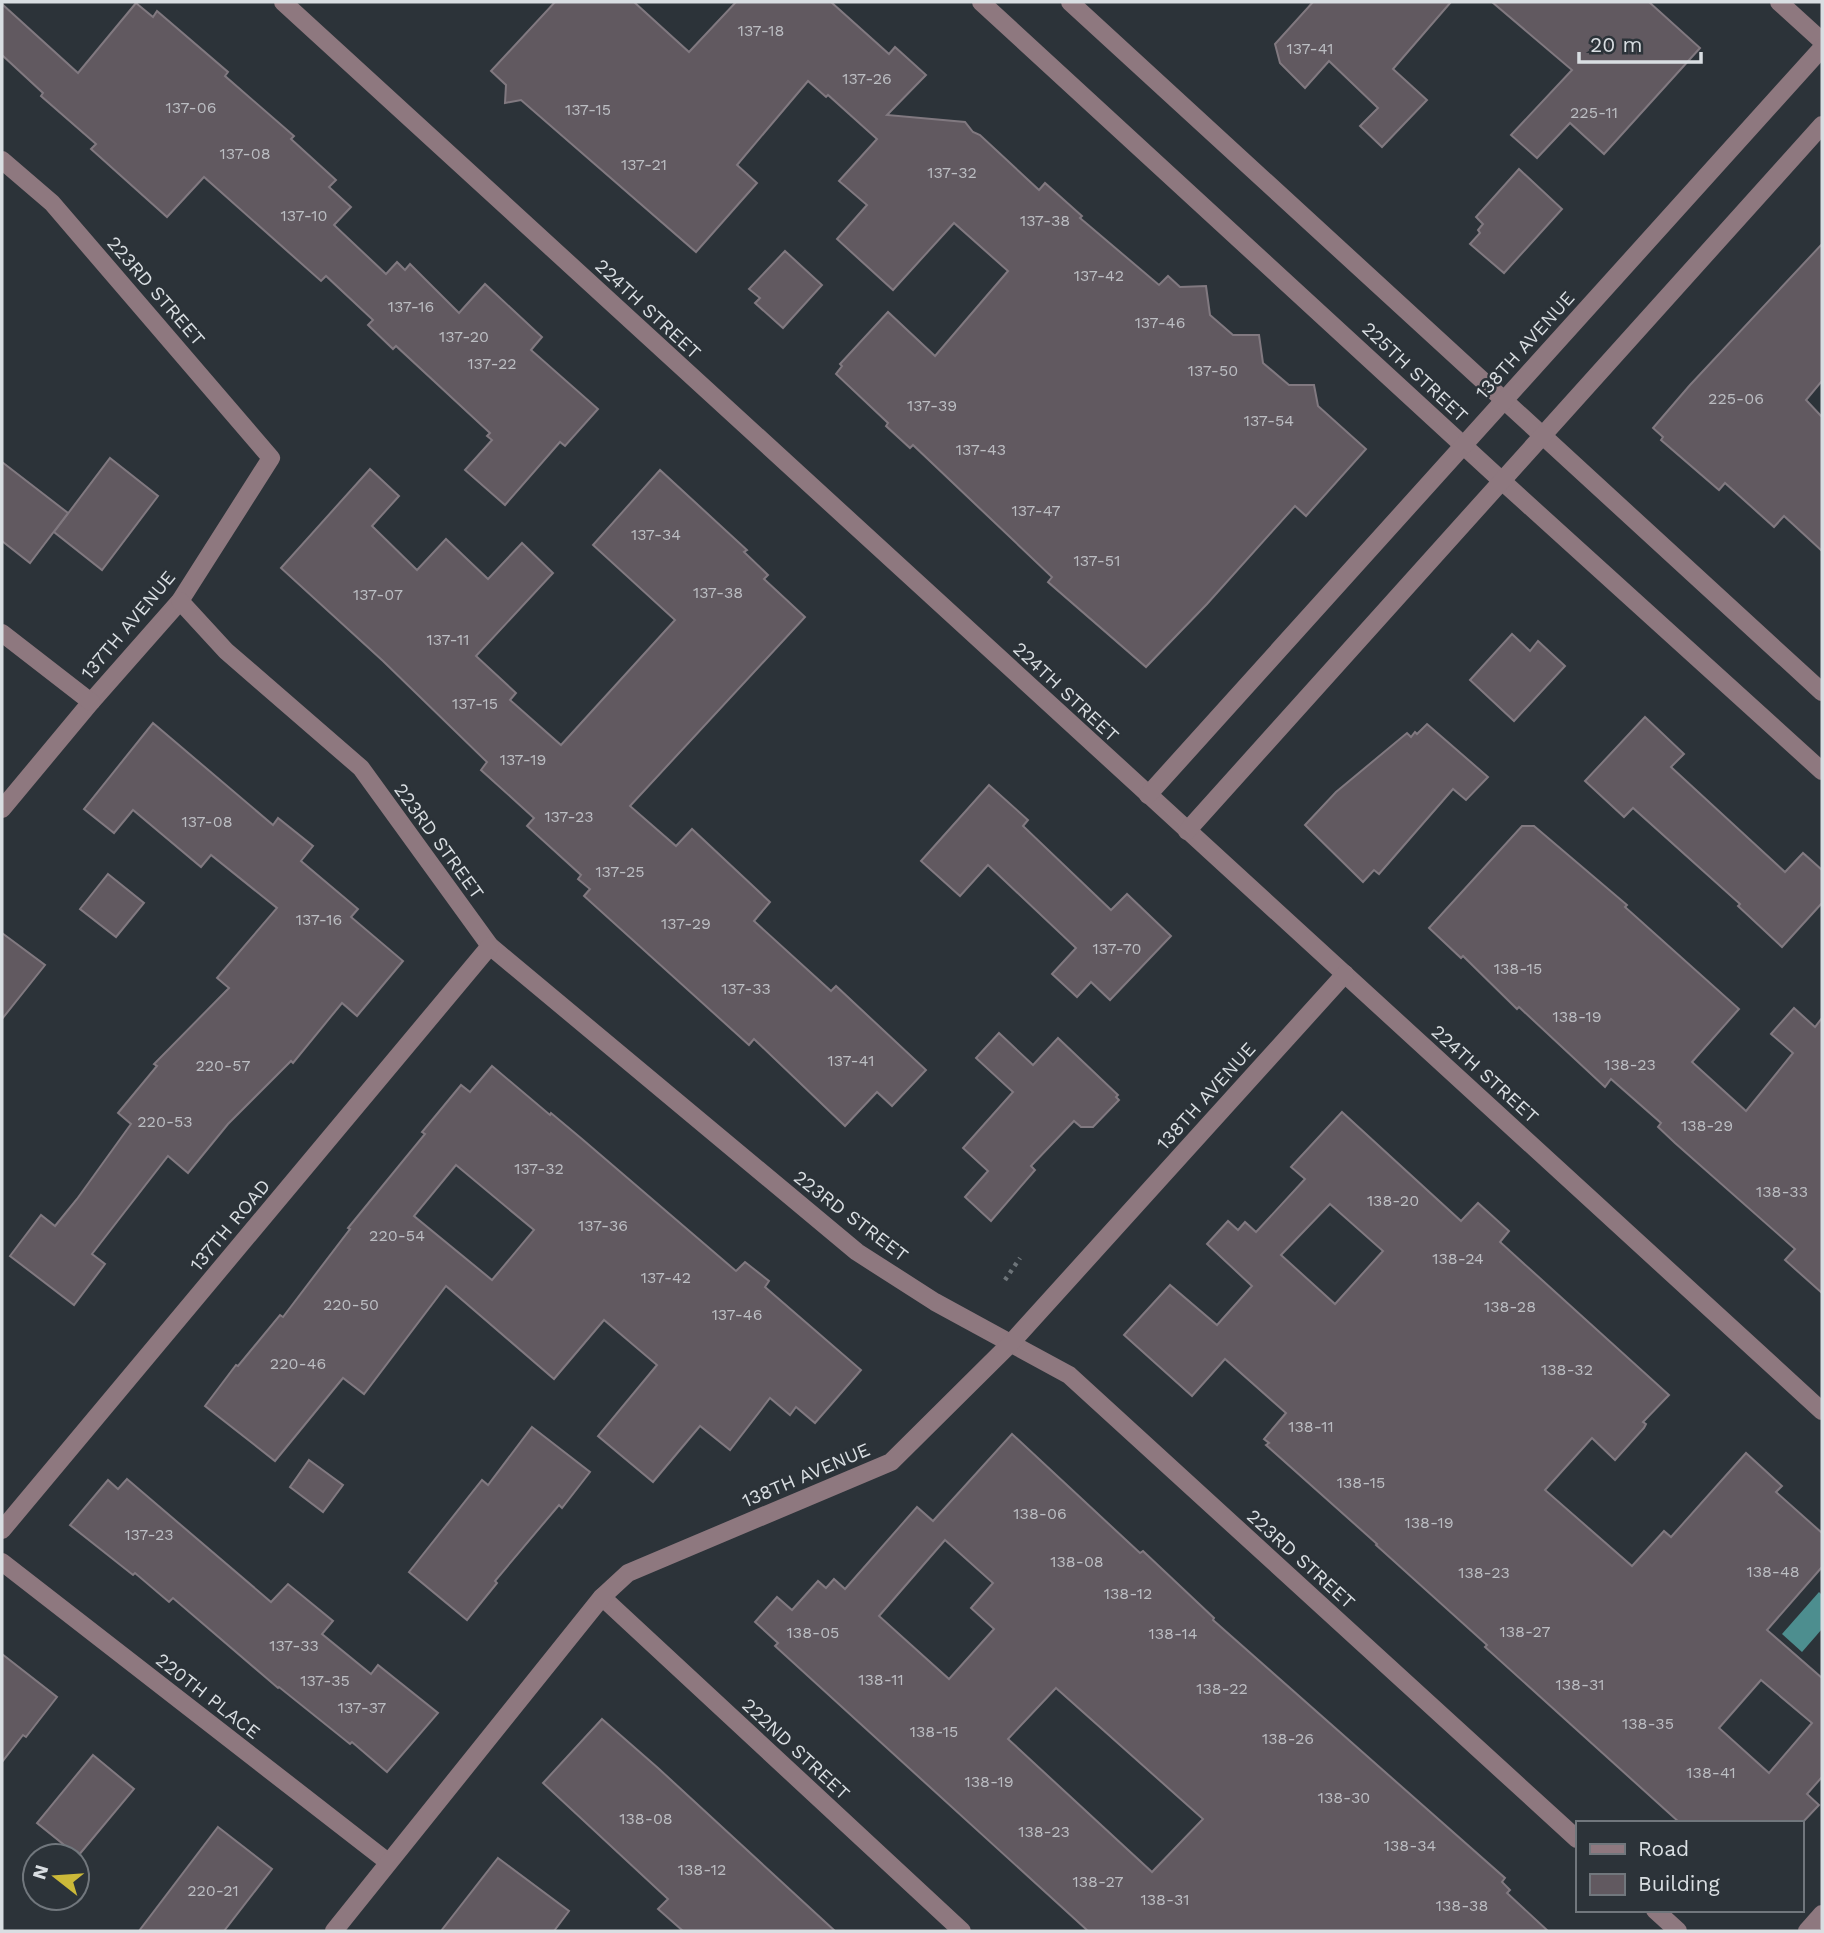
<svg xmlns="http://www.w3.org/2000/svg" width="1824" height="1933" viewBox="0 0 1824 1933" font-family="'Work Sans',sans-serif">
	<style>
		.water { fill: #4d8e8f }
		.building { fill: #615960; stroke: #817980; stroke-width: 2; fill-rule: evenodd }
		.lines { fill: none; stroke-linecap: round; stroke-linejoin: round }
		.path { stroke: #6d7479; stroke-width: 4.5; stroke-dasharray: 3.5 5; stroke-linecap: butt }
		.minor { stroke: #8e787f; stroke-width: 18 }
		.labels { text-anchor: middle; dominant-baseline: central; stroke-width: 5; stroke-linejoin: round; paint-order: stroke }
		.number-label { font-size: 16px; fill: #bbbdc2 }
		.street-label { font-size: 19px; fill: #d9dee2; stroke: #2c3339 }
	</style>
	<rect width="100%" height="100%" fill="#2c3339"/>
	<polygon class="water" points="1819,1592 1822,1595 1822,1629 1802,1652 1782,1634"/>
	<g class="building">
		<polygon points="555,2 634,2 689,52 736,2 831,2 889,54 895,47 926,75 887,115 965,122 973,132 980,135 1039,190 1045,183 1082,216 1080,218 1159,285 1168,276 1180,287 1206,286 1210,315 1233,335 1259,335 1263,363 1289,385 1314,385 1318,406 1366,449 1306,516 1295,506 1207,604 1146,667 1048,582 1052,577 913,445 910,448 886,426 888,423 836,374 842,366 840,364 888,312 935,356 1008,271 954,223 893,290 837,239 867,205 839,181 877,139 828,95 826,97 808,81 737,165 757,183 696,252 521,100 505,103 506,85 491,71"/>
		<polygon points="1313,2 1451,2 1393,69 1427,100 1382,147 1360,126 1378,108 1329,61 1305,88 1280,63 1275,44"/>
		<polygon points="1492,2 1649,2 1700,48 1604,154 1570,123 1537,158 1511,135 1572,70"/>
		<polygon points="136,3 153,17 157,11 228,72 225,76 294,136 291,139 336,180 329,187 351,207 334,225 386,274 397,262 405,270 410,264 459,313 485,284 542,337 531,350 598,409 565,446 560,442 505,505 465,470 492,440 487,436 490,433 396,346 393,349 368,325 373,320 326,276 321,281 204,177 167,217 91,149 96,144 41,96 43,93 2,55 2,4 78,73"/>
		<polygon points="1519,169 1562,209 1504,273 1470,244 1480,233 1478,230 1483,224 1476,217"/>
		<polygon points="1822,244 1822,381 1806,400 1822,417 1822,551 1784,516 1774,527 1725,483 1719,490 1661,440 1663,437 1653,428 1690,385"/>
		<polygon points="785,251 822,285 783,328 755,303 760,298 749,289"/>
		<polygon points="110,458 158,496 102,570 54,532"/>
		<polygon points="2,462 68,513 30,563 2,541"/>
		<polygon points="370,469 399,496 372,526 417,570 446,539 488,579 522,543 553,573 476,656 516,693 510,700 561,745 675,620 593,545 660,470 747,550 744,552 768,575 764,579 805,617 630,806 676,846 692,829 770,902 754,921 831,991 836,986 926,1070 892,1106 877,1092 845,1126 754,1039 749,1045 584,896 590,889 578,879 581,875 527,826 534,818 481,770 487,762 383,661 281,568"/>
		<polygon points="1512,634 1530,651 1538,641 1565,666 1514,721 1470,680"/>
		<polygon points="1645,717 1684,754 1671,767 1785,872 1803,853 1822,870 1822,903 1782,947 1738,906 1740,904 1633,808 1624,817 1585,781"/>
		<polygon points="153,723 273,825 278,818 313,846 301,861 358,909 351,917 403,961 357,1016 342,1003 293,1063 291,1061 228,1124 188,1173 168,1156 92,1254 105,1264 74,1305 10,1256 41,1215 55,1226 77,1199 131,1124 118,1113 157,1066 154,1064 229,988 217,978 277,908 211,855 201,867 133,810 114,833 84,809"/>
		<polygon points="1427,724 1488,777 1466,800 1453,789 1379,874 1374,870 1363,882 1305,825 1336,792 1407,733 1411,737 1415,732 1417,734"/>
		<polygon points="989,785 1028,820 1023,826 1111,910 1127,894 1171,936 1110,1000 1091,982 1077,997 1052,974 1076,948 988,865 960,896 921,861"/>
		<polygon points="1522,826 1534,826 1627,905 1625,907 1739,1009 1692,1062 1746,1111 1793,1053 1771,1034 1794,1008 1815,1027 1822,1018 1822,1293 1785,1260 1795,1249 1675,1143 1658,1127 1661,1123 1611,1079 1605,1087 1519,1007 1517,1009 1463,956 1461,958 1429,928"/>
		<polygon points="108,874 144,903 116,937 80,909"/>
		<polygon points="2,933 45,965 2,1019"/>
		<polygon points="999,1033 1033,1065 1058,1038 1118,1095 1116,1097 1119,1100 1093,1127 1081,1127 1074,1121 1031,1166 1035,1170 991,1221 965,1197 988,1171 963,1148 1013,1092 976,1058"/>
		<path d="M492,1066l58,49 1,-2 31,26 154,132 9,-9 24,19 -4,6 96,83 -46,53 -19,-16 -6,8 -20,-17 -40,52 -30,-24 -47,56 -55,-46 59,-71 -53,-45 -50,59 -108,-93 -82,108 -21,-16 -68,83 -70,-55 31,-41 2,1 42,-51 3,2 67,-88 -2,-1 77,-94 -3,-2 39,-47 9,7zM456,1165l78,65 -42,50 -78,-64z"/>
		<path d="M1342,1112l119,109 17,-18 31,28 -9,11 169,153 -26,27 3,2 -2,4 -29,32 -23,-22 -47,52 87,76 32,-35 7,6 75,-84 36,33 -6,6 46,41v34l-55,63 55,48v99l-15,17 12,11 -17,18h-122l-195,-176 2,-2 -111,-100 1,-1 -111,-99 3,-2 -5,-4 22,-26 -61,-54 -33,37 -68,-61 46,-50 47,40 35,-39 -45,-42 21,-23 10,9 7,-8 11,10 49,-53 -14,-12zM1330,1204l53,47 -48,53 -54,-49zM1761,1680l51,43 -43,50 -50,-45z"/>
		<polygon points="532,1427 590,1472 562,1508 559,1505 495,1581 497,1583 467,1620 409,1572 482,1480 488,1485"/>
		<path d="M1012,1434l128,119 3,-2 71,67 -1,2 292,258 -3,4 8,8 -3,3 41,38h-460l-313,-285 3,-3 -23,-21 22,-25 15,13 26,-29 8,7 8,-9 11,10 72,-82 16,14zM945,1540l48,43 -22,25 23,21 -45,50 -70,-63zM1056,1688l147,131 -51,53 -144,-133z"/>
		<polygon points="309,1460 343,1485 323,1512 290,1487"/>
		<polygon points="127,1479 271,1602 288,1584 333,1621 322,1634 371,1674 378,1665 438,1713 387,1772 352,1742 350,1744 279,1687 278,1688 173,1598 169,1602 135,1573 133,1575 70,1525 108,1480 118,1489"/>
		<polygon points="2,1654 57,1697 26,1737 23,1735 2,1762"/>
		<polygon points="602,1719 658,1768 835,1931 683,1931 658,1909 668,1899 543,1783"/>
		<polygon points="93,1755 134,1789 78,1856 37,1823"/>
		<polygon points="218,1827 272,1869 224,1931 139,1931"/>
		<polygon points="498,1858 569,1911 554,1931 441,1931"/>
	</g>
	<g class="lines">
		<polyline class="path" points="1005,1280 1020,1258"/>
		<g class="minor">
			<polyline points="283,2 1822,1411"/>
			<polyline points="981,2 1502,481 1822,771"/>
			<polyline points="1070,2 1822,692"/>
			<polyline points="1779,2 1822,41"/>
			<polyline points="2,160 52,203 271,458 180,601 91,702 2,809"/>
			<polyline points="180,601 226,651 361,768 490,946 857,1252 935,1302 1069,1375 1577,1839"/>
			<polyline points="2,633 91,702"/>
			<polyline points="1148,795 1822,48"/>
			<polyline points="1187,831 1822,125"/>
			<polyline points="2,1530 490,946"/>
			<polyline points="2,1562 388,1862"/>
			<polyline points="602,1597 962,1931"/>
			<polyline points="1655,1910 1678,1931"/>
			<polyline points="334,1931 602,1597 628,1573 891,1462 1011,1343 1345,974"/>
			<polyline points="1807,1931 1822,1914"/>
		</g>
	</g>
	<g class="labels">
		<g class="number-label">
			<text x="761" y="30">137-18</text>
			<text x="1310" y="48">137-41</text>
			<text x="867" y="78">137-26</text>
			<text x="191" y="107">137-06</text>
			<text x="588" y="109">137-15</text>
			<text x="1594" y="112">225-11</text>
			<text x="245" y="153">137-08</text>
			<text x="644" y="164">137-21</text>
			<text x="952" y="172">137-32</text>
			<text x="304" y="215">137-10</text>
			<text x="1045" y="220">137-38</text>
			<text x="1099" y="275">137-42</text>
			<text x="411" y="306">137-16</text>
			<text x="1160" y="322">137-46</text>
			<text x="464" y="336">137-20</text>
			<text x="492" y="363">137-22</text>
			<text x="1213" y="370">137-50</text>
			<text x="1736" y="398">225-06</text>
			<text x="932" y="405">137-39</text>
			<text x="1269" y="420">137-54</text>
			<text x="981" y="449">137-43</text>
			<text x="1036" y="510">137-47</text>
			<text x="656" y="534">137-34</text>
			<text x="1097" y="560">137-51</text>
			<text x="718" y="592">137-38</text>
			<text x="378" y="594">137-07</text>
			<text x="448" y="639">137-11</text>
			<text x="475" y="703">137-15</text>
			<text x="523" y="759">137-19</text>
			<text x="569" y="816">137-23</text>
			<text x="207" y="821">137-08</text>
			<text x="620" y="871">137-25</text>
			<text x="319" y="919">137-16</text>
			<text x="686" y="923">137-29</text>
			<text x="1117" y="948">137-70</text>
			<text x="1518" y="968">138-15</text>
			<text x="746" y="988">137-33</text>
			<text x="1577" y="1016">138-19</text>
			<text x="851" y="1060">137-41</text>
			<text x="1630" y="1064">138-23</text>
			<text x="223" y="1065">220-57</text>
			<text x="165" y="1121">220-53</text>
			<text x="1707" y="1125">138-29</text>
			<text x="539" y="1168">137-32</text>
			<text x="1782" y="1191">138-33</text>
			<text x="1393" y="1200">138-20</text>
			<text x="603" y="1225">137-36</text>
			<text x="397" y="1235">220-54</text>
			<text x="1458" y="1258">138-24</text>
			<text x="666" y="1277">137-42</text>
			<text x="351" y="1304">220-50</text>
			<text x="1510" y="1306">138-28</text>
			<text x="737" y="1314">137-46</text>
			<text x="298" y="1363">220-46</text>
			<text x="1567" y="1369">138-32</text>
			<text x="1311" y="1426">138-11</text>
			<text x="1361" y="1482">138-15</text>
			<text x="1040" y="1513">138-06</text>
			<text x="1429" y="1522">138-19</text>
			<text x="149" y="1534">137-23</text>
			<text x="1077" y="1561">138-08</text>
			<text x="1773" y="1571">138-48</text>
			<text x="1484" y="1572">138-23</text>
			<text x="1128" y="1593">138-12</text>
			<text x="1525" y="1631">138-27</text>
			<text x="813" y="1632">138-05</text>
			<text x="1173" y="1633">138-14</text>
			<text x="294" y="1645">137-33</text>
			<text x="881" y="1679">138-11</text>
			<text x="325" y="1680">137-35</text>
			<text x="1580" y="1684">138-31</text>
			<text x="1222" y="1688">138-22</text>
			<text x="362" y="1707">137-37</text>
			<text x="1648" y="1723">138-35</text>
			<text x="934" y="1731">138-15</text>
			<text x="1288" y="1738">138-26</text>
			<text x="1711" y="1772">138-41</text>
			<text x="989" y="1781">138-19</text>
			<text x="1344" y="1797">138-30</text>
			<text x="646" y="1818">138-08</text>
			<text x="1044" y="1831">138-23</text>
			<text x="1410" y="1845">138-34</text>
			<text x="702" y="1869">138-12</text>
			<text x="1098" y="1881">138-27</text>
			<text x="213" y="1890">220-21</text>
			<text x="1165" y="1899">138-31</text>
			<text x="1462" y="1905">138-38</text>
		</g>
		<g class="street-label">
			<text transform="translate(156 291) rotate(49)">223RD STREET</text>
			<text transform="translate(648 309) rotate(43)">224TH STREET</text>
			<text transform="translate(1525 345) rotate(-48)">138TH AVENUE</text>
			<text transform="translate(1415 372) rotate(43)">225TH STREET</text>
			<text transform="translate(128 625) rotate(-50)">137TH AVENUE</text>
			<text transform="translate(1066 692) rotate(43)">224TH STREET</text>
			<text transform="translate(439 841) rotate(54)">223RD STREET</text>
			<text transform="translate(1485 1074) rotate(42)">224TH STREET</text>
			<text transform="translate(1206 1096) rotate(-48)">138TH AVENUE</text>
			<text transform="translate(851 1216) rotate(37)">223RD STREET</text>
			<text transform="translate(230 1225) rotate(-50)">137TH ROAD</text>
			<text transform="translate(806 1475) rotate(-23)">138TH AVENUE</text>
			<text transform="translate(1301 1559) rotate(42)">223RD STREET</text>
			<text transform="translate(208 1696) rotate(38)">220TH PLACE</text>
			<text transform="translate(796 1749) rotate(43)">222ND STREET</text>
		</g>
	</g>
	<rect width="1824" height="1933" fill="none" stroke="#d9dee2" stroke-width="7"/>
	<rect x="1576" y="1821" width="228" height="91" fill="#2c3339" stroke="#71777d" stroke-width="2"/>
	<rect x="1590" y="1844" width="35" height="10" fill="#8e787f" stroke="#71777d" stroke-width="2"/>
	<text x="1638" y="1856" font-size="21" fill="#d9dee2">Road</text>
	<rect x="1590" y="1874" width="35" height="21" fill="#615960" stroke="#71777d" stroke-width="2"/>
	<text x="1638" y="1891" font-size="21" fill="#d9dee2">Building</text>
	<g transform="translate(56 1877) rotate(287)"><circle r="33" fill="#2c3339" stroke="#71777d" stroke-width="2"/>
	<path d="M0-5L12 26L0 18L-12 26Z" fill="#ccb939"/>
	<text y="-10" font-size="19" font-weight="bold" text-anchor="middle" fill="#d9dee2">N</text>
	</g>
	<path d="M1579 52v10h122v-10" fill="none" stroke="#d9dee2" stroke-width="3.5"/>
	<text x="1590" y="52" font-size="21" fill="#d9dee2" stroke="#2c3339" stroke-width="5" paint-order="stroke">20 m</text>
</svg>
